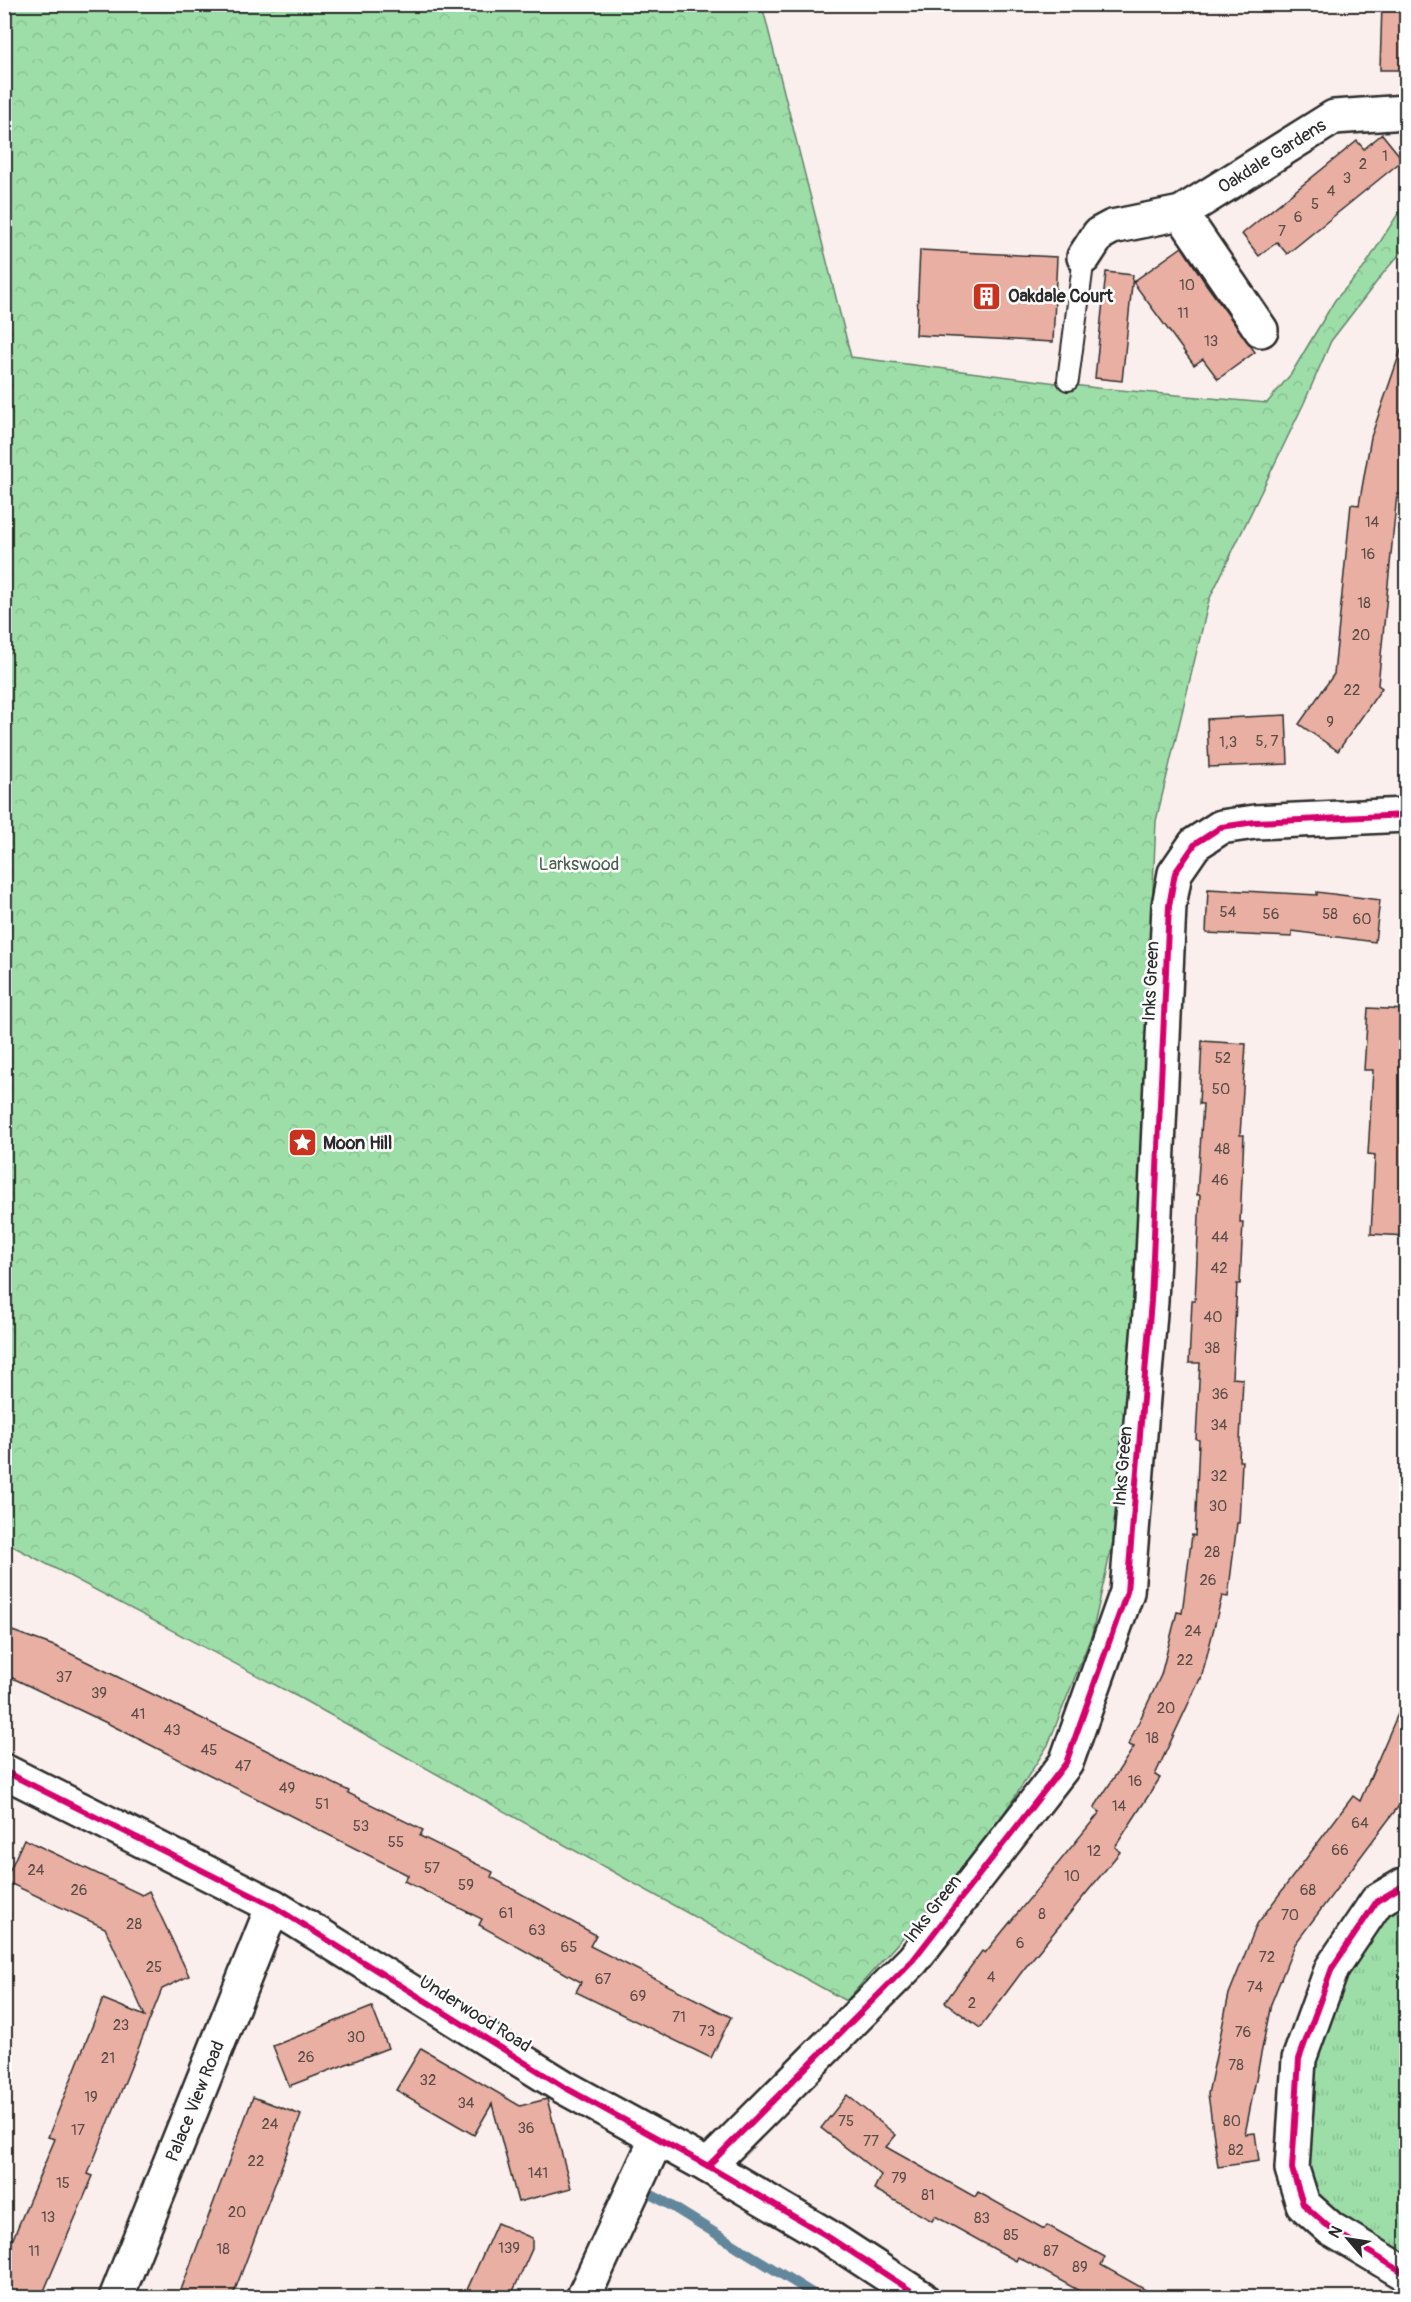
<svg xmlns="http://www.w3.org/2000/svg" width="1411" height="2302" viewBox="0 0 1411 2302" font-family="Pangolin,sans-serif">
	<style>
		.grass { fill: url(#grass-tufts); stroke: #64846a; stroke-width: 1.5 }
		.forest { fill: url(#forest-crowns); stroke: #64846a; stroke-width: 1.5 }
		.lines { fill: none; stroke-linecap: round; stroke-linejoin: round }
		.stream { stroke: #62879c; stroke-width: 10 }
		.building { fill: #e8afa2; stroke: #2b2b2b; stroke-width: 1.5 }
		.service-casing { stroke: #2b2b2b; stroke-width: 24 }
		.minor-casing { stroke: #2b2b2b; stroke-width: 38 }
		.service { stroke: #fff; stroke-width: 20 }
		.minor { stroke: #fff; stroke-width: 33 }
		.cycleway-casing { stroke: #fff; stroke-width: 10 }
		.cycleway { stroke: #d6006c; stroke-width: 6 }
		.labels { text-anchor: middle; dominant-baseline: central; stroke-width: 5; stroke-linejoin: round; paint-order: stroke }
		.number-label { font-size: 15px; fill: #5a4c49 }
		.street-label { font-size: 18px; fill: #2b2b2b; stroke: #fff }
		.poi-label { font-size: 18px; font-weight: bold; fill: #2b2b2b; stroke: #fff; text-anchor: start }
		.park-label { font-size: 18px; fill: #4d6150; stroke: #fff }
	</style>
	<defs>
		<pattern id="grass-tufts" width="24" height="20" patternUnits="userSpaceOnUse" patternTransform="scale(1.5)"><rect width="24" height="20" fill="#9ddea8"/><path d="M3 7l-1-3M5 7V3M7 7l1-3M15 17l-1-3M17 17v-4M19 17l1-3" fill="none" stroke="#87bf91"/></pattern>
		<pattern id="forest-crowns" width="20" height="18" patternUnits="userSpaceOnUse" patternTransform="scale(1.5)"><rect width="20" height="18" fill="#9ddea8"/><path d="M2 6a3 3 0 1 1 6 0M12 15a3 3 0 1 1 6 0" fill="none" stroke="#87bf91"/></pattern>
	</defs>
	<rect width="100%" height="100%" fill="#faefec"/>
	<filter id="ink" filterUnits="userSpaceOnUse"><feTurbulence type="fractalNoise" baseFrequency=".0167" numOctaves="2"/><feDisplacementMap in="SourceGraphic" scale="12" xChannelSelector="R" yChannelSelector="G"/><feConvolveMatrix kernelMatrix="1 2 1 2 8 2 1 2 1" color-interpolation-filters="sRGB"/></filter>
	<g filter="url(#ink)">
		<polygon class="grass" points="1406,1884 1406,2274 1303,2204 1299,2059 1332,1968"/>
		<polygon class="forest" points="4,5 762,5 851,357 1097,388 1267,403 1291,374 1335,300 1363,269 1406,201 1406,247 1385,271 1331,341 1304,403 1209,600 1156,821 1125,1488 1092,1634 1048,1745 980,1851 846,2001 298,1697 5,1542"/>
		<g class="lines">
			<polyline class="stream" points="638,2188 665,2202 820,2298"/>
		</g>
		<g class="building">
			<polygon points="1382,4 1407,4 1407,70 1380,70"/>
			<polygon points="1382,134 1403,160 1287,254 1277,242 1259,256 1242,234 1357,141 1364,149"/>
			<polygon points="1182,247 1206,284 1255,352 1218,379 1203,359 1194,365 1133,282"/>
			<polygon points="920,250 1057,257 1053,342 916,335"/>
			<polygon points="1106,272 1133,275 1122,381 1095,378"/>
			<polygon points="1402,347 1407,348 1407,495 1397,494 1378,685 1382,688 1338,751 1299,724 1334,674 1351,504 1359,505 1371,437"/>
			<polygon points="1286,715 1288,764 1209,767 1207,719"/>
			<polygon points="1208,889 1317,895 1317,892 1380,900 1375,942 1292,931 1292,937 1206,933"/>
			<polygon points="1368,1008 1407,1010 1407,1236 1371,1234 1375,1155 1368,1154 1373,1070 1364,1070"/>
			<polygon points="1202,1041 1246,1044 1240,1135 1244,1135 1240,1222 1243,1222 1240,1284 1237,1284 1232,1378 1243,1379 1239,1461 1242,1461 1239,1523 1237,1523 1228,1597 1222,1596 1201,1679 1200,1679 1155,1775 1160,1778 1115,1847 1120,1852 1024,1969 980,2028 945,2002 982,1951 985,1953 1100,1812 1094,1808 1134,1747 1128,1745 1161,1675 1177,1612 1182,1613 1192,1535 1195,1536 1199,1440 1196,1439 1200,1363 1189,1363 1192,1301 1195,1301 1200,1195 1197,1195 1203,1104 1199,1104"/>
			<polygon points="4,1628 57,1647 349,1791 348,1793 423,1830 420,1836 493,1872 491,1877 596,1935 590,1946 731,2017 711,2058 576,1992 581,1982 479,1925 482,1919 404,1881 408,1875 111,1725 4,1674"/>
			<polygon points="1407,1693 1407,1795 1295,1944 1271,2004 1245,2134 1255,2133 1259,2161 1218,2167 1208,2094 1229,1994 1257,1924 1353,1796 1360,1801"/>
			<polygon points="24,1839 142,1895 149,1891 189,1976 162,1989 88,2174 93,2176 41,2298 4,2298 4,2260 55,2139 48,2137 103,1999 145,2016 105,1928 5,1881"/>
			<polygon points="372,2007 388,2048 289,2086 273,2046"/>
			<polygon points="421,2048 520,2106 547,2099 571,2188 518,2202 492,2104 474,2135 396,2090"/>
			<polygon points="847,2095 896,2135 886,2147 975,2197 978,2192 1044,2229 1047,2225 1105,2257 1101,2265 1160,2298 1092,2298 1018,2257 1016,2261 935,2216 932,2221 874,2189 881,2175 821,2128"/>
			<polygon points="253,2097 301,2115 269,2200 232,2298 178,2298"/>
			<polygon points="497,2223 532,2238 532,2249 510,2298 483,2298 467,2290"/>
		</g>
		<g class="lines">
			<defs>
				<polyline id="service" points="1068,380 1084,257"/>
				<g id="minor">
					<polyline points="1181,213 1261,330"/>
					<path id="s1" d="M1084,257l15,-23 13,-7 69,-14 153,-96 72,-5"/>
					<polyline points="4,1771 273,1906 564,2087 708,2166 827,2236 922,2298"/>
					<polyline points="1406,1884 1377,1901 1332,1968 1299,2059 1292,2169 1303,2204 1331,2229 1406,2274"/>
					<polyline points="708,2166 913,1960 1066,1763 1127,1592 1151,1301 1169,906 1175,873 1195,844 1221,827 1255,822 1406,815"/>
					<path id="s2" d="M116,2298l157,-392"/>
					<polyline points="583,2298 657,2138"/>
				</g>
			</defs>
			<use href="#service" class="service-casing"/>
			<use href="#minor" class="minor-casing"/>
			<use href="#service" class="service"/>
			<use href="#minor" class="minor"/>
			<defs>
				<g id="cycleway">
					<polyline points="4,1771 273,1906 564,2087 708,2166 827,2236 922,2298"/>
					<polyline points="1406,1884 1377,1901 1332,1968 1299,2059 1292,2169 1303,2204 1331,2229 1406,2274"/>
					<polyline points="708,2166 913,1960 1066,1763 1127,1592 1151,1301 1169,906 1175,873 1195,844 1221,827 1255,822 1406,815"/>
				</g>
			</defs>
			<use href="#cycleway" class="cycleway-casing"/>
			<use href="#cycleway" class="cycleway"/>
		</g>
	</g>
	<defs>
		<symbol id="building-square" viewBox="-11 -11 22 22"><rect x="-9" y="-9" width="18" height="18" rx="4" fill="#c8321e" stroke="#fff"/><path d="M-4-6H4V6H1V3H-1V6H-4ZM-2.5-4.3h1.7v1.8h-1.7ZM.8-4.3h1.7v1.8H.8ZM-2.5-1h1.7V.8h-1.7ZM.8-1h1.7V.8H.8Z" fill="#fff"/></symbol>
		<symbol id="sight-square" viewBox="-11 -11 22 22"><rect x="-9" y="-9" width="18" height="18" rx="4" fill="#c8321e" stroke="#fff"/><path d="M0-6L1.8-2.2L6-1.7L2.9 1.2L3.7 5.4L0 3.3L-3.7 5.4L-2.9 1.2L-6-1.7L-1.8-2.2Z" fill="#fff"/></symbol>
	</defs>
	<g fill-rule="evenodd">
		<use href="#building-square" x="970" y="280" width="33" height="33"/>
		<use href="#sight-square" x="286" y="1126" width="33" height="33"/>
	</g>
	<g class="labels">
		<g class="number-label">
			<text x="1385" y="156">1</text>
			<text x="1363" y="164">2</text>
			<text x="1347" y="178">3</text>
			<text x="1331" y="191">4</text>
			<text x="1315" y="204">5</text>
			<text x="1298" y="217">6</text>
			<text x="1282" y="231">7</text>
			<text x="1187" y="285">10</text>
			<text x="1183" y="313">11</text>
			<text x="1211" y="341">13</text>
			<text x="1372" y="522">14</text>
			<text x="1368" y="554">16</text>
			<text x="1364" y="603">18</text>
			<text x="1361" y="635">20</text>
			<text x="1352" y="690">22</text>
			<text x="1330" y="722">9</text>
			<text x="1267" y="741">5, 7</text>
			<text x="1228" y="742">1,3</text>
			<text x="1228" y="912">54</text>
			<text x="1271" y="914">56</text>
			<text x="1330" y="914">58</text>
			<text x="1362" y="919">60</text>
			<text x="1223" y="1058">52</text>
			<text x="1221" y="1089">50</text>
			<text x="1222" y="1149">48</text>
			<text x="1220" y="1180">46</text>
			<text x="1220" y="1237">44</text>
			<text x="1219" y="1268">42</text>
			<text x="1213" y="1317">40</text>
			<text x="1212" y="1348">38</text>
			<text x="1220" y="1394">36</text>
			<text x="1219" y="1425">34</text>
			<text x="1219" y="1476">32</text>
			<text x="1218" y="1506">30</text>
			<text x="1212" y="1552">28</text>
			<text x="1208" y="1580">26</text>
			<text x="1193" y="1631">24</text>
			<text x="1185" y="1660">22</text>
			<text x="64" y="1677">37</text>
			<text x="99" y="1693">39</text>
			<text x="1166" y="1708">20</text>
			<text x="138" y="1714">41</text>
			<text x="172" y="1730">43</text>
			<text x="1152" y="1738">18</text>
			<text x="209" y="1750">45</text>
			<text x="243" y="1766">47</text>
			<text x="1135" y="1781">16</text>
			<text x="287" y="1788">49</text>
			<text x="322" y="1804">51</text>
			<text x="1119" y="1806">14</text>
			<text x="1360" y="1823">64</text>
			<text x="361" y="1826">53</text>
			<text x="396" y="1842">55</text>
			<text x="1340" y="1850">66</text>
			<text x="1094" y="1851">12</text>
			<text x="432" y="1868">57</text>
			<text x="36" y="1870">24</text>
			<text x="1072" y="1876">10</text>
			<text x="466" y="1885">59</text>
			<text x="79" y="1890">26</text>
			<text x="1308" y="1890">68</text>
			<text x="506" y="1913">61</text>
			<text x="1042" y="1914">8</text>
			<text x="1290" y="1915">70</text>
			<text x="134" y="1924">28</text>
			<text x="537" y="1930">63</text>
			<text x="1020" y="1943">6</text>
			<text x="569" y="1947">65</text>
			<text x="1267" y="1957">72</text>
			<text x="154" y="1967">25</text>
			<text x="991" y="1977">4</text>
			<text x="603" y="1979">67</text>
			<text x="1255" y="1987">74</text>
			<text x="638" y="1996">69</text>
			<text x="972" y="2003">2</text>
			<text x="679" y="2017">71</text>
			<text x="121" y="2025">23</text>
			<text x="707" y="2031">73</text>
			<text x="1243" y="2032">76</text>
			<text x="356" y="2037">30</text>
			<text x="306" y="2057">26</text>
			<text x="108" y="2058">21</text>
			<text x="1236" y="2065">78</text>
			<text x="428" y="2080">32</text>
			<text x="91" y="2097">19</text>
			<text x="466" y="2103">34</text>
			<text x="846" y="2121">75</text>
			<text x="1232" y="2121">80</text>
			<text x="270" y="2124">24</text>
			<text x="526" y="2128">36</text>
			<text x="78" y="2130">17</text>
			<text x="871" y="2141">77</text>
			<text x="1236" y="2150">82</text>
			<text x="256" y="2161">22</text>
			<text x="538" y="2173">141</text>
			<text x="899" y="2178">79</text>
			<text x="63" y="2183">15</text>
			<text x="928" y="2195">81</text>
			<text x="237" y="2212">20</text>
			<text x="48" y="2217">13</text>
			<text x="982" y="2218">83</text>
			<text x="1011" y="2235">85</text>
			<text x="509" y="2248">139</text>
			<text x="223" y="2249">18</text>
			<text x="34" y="2251">11</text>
			<text x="1051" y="2251">87</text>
			<text x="1080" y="2267">89</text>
		</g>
		<g class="street-label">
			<text stroke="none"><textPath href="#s1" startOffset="220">Oakdale Gardens</textPath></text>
			<text transform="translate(1151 981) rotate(-87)">Inks Green</text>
			<text transform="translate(1123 1466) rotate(-85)">Inks Green</text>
			<text transform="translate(933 1909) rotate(-52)">Inks Green</text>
			<text transform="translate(475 2014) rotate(32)">Underwood Road</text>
			<text stroke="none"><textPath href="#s2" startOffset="212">Palace View Road</textPath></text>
		</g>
		<g class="poi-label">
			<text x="1008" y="296">Oakdale Court</text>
			<text x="323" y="1143">Moon Hill</text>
		</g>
		<g class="park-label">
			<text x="579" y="864">Larkswood</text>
		</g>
	</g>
	<rect width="1411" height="2302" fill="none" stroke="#fff" stroke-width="24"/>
	<rect x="12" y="12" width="1387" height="2278" fill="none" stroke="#2b2b2b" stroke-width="2" filter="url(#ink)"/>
	<g transform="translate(1348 2239) rotate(299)" stroke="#ffffff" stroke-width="4.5" paint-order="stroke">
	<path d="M0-4.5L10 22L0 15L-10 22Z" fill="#2b2b2b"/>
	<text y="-9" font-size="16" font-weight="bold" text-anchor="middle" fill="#2b2b2b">N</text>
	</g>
</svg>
